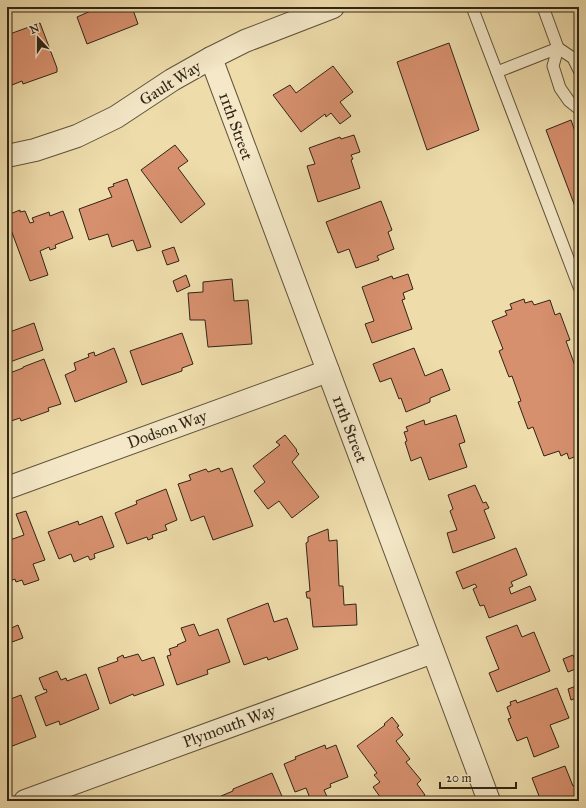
<svg xmlns="http://www.w3.org/2000/svg" width="586" height="808" viewBox="0 0 586 808" font-family="'IM FELL Great Primer',serif">
	<style>
		.building { fill: #d7906e; stroke: #312516 }
		.lines { fill: none; stroke-linecap: round; stroke-linejoin: round }
		.lane-casing { stroke: #60533b; stroke-width: 13 }
		.street-casing { stroke: #60533b; stroke-width: 24 }
		.lane { stroke: #f4e8c8; stroke-width: 11 }
		.street { stroke: #f4e8c8; stroke-width: 22 }
		.labels { text-anchor: middle; dominant-baseline: central; stroke-width: 3; stroke-linejoin: round; paint-order: stroke }
		.street-label { font-size: 16px; fill: #312516; stroke: #f4e8c8 }
	</style>
	<rect width="100%" height="100%" fill="#eedcab"/>
	<filter id="stains"><feTurbulence type="fractalNoise" baseFrequency=".005" numOctaves="4"/><feColorMatrix values="0 0 0 0 .2 0 0 0 0 .09 0 0 0 0 .02 0 0 0 .5 -.17"/></filter>
	<radialGradient id="worn" r=".72"><stop offset=".6" stop-color="#630" stop-opacity="0"/><stop offset="1" stop-color="#630" stop-opacity=".3"/></radialGradient>
	<g class="building">
		<polygon points="92,7 132,7 138,24 87,44 77,17 93,10"/>
		<polygon points="40,23 57,68 57,72 23,84 22,81 7,87 7,35"/>
		<polygon points="449,43 479,130 427,150 397,62"/>
		<polygon points="333,66 353,92 340,102 351,116 340,124 331,113 326,117 325,114 301,132 273,95 290,85 296,93"/>
		<polygon points="571,120 579,143 579,217 546,130"/>
		<polygon points="354,135 360,152 351,155 353,159 351,160 360,188 318,202 307,166 315,164 309,148 340,137 341,139"/>
		<polygon points="175,145 188,161 178,168 205,204 181,223 141,170"/>
		<polygon points="127,179 151,247 137,251 133,240 112,247 108,234 89,240 79,209 112,197 108,188 114,186 113,184"/>
		<polygon points="381,201 392,230 388,232 394,249 377,256 379,260 356,268 349,249 338,253 326,222"/>
		<polygon points="20,210 20,212 25,211 30,223 34,222 32,218 49,212 50,216 63,211 73,238 55,245 56,248 50,250 49,247 40,251 48,275 30,281 7,219 7,217 10,216 10,214"/>
		<polygon points="174,247 179,261 167,265 162,251"/>
		<polygon points="408,274 413,289 403,293 405,299 402,300 412,329 372,343 365,324 374,321 362,287 392,276 393,279"/>
		<polygon points="186,275 190,286 177,292 173,281"/>
		<polygon points="232,279 234,301 248,300 252,344 208,347 205,320 190,320 188,293 203,292 203,282"/>
		<polygon points="524,299 525,303 532,301 534,305 550,300 555,315 560,313 570,340 566,341 579,377 579,455 569,459 567,453 561,456 559,451 544,456 533,427 528,429 518,402 521,401 512,376 509,377 499,351 503,349 492,321 507,315 505,311 512,309 510,304"/>
		<polygon points="34,323 43,350 7,363 7,333"/>
		<polygon points="182,333 193,364 182,368 182,371 142,385 130,351"/>
		<polygon points="114,348 127,382 75,402 65,375 76,370 74,363 89,357 88,354 94,352 95,356"/>
		<polygon points="414,348 425,376 442,369 450,390 430,398 430,402 406,412 401,398 399,399 391,378 380,382 373,364"/>
		<polygon points="44,359 61,404 48,408 49,411 21,421 20,418 8,422 7,418 7,374 23,368 23,367"/>
		<polygon points="456,415 465,442 459,444 467,467 429,480 421,457 411,461 405,442 407,441 404,432 408,431 406,427 424,420 425,425"/>
		<polygon points="285,435 297,450 296,451 299,454 292,462 319,497 292,518 279,501 268,509 254,491 265,482 253,466 280,445 276,442"/>
		<polygon points="219,468 221,472 232,468 253,526 213,540 204,516 191,521 178,484 191,480 189,475 206,469 208,472"/>
		<polygon points="475,485 483,503 486,502 489,508 484,510 495,538 453,553 447,533 457,530 450,511 453,509 448,495"/>
		<polygon points="166,489 177,520 165,525 167,530 152,535 153,538 148,540 147,537 127,544 115,513 137,504 136,501"/>
		<polygon points="26,511 45,560 33,564 39,580 24,585 22,580 16,582 15,579 7,582 7,541 24,535 16,514"/>
		<polygon points="102,516 114,547 94,554 95,558 90,560 88,556 74,562 71,554 59,559 48,532 78,521 79,525"/>
		<polygon points="328,529 329,541 337,540 339,586 343,586 344,605 356,604 357,625 313,627 310,598 307,598 306,592 310,591 306,543 308,542 308,537"/>
		<polygon points="516,548 527,575 511,582 513,586 509,588 511,594 530,586 536,600 489,618 484,605 480,606 473,589 477,587 475,584 463,589 456,572"/>
		<polygon points="268,603 274,622 287,618 298,649 268,660 267,657 244,665 227,619"/>
		<polygon points="194,624 199,636 218,629 230,662 207,670 208,674 177,685 167,656 171,655 169,649 178,646 177,645 186,641 181,628"/>
		<polygon points="18,625 23,638 12,642 7,630"/>
		<polygon points="517,625 522,637 534,632 550,671 497,692 489,673 499,669 486,637"/>
		<polygon points="138,654 142,661 154,657 164,685 134,696 133,694 110,704 98,668 118,661 117,658 123,655 124,658"/>
		<polygon points="573,655 578,668 568,672 563,659"/>
		<polygon points="57,671 61,680 66,678 67,681 86,674 99,709 60,725 59,721 46,726 35,697 47,692 46,689 44,690 39,678"/>
		<polygon points="579,685 579,697 571,700 568,689"/>
		<polygon points="557,688 569,718 550,725 559,747 534,757 527,737 517,741 508,719 511,718 507,707 511,705 510,702 516,700 517,703"/>
		<polygon points="21,695 36,737 7,748 7,706 10,705 8,700"/>
		<polygon points="392,717 399,726 397,727 403,735 396,741 410,759 406,762 421,780 417,784 425,795 418,801 402,801 399,797 397,798 396,797 391,801 383,801 373,787 380,782 374,775 377,773 357,746 385,725 384,724"/>
		<polygon points="325,745 326,749 336,745 348,777 330,784 331,787 324,790 329,801 311,801 306,788 295,792 284,764 296,759 295,757"/>
		<polygon points="565,766 573,786 579,784 579,801 541,801 532,778"/>
		<polygon points="272,773 284,801 223,801 221,796 233,791 233,789"/>
	</g>
	<g class="lines">
		<defs>
			<g id="lane">
				<polyline points="472,7 579,287"/>
				<polyline points="579,70 573,58 558,48 553,66 560,88 569,101 579,109"/>
				<polyline points="497,72 558,48 543,7"/>
			</g>
			<g id="street">
				<polyline points="211,58 489,801"/>
				<polyline points="7,156 35,150 77,136 116,117 172,80 211,58 245,41 333,7"/>
				<polyline points="7,488 328,371"/>
				<polyline points="25,801 433,652"/>
			</g>
		</defs>
		<use href="#lane" class="lane-casing"/>
		<use href="#street" class="street-casing"/>
		<use href="#lane" class="lane"/>
		<use href="#street" class="street"/>
	</g>
	<g class="labels">
		<g class="street-label">
			<text transform="translate(170 83) rotate(-32)">Gault Way</text>
			<text transform="translate(236 126) rotate(70)">11th Street</text>
			<text transform="translate(167 429) rotate(-20)">Dodson Way</text>
			<text transform="translate(350 429) rotate(69)">11th Street</text>
			<text transform="translate(229 726) rotate(-20)">Plymouth Way</text>
		</g>
	</g>
	<rect width="586" height="808" fill="none" stroke="#eedcab" stroke-width="24"/>
	<rect x="8" y="8" width="570" height="792" fill="none" stroke="#312516" stroke-width="2"/>
	<rect x="12" y="12" width="562" height="784" fill="none" stroke="#312516"/>
	<g transform="translate(38 38) rotate(339)" stroke="#f4e8c8" stroke-width="3" paint-order="stroke">
	<path d="M0-3L7 15L0 10L-7 15Z" fill="#312516"/>
	<text y="-6" font-size="11" font-weight="bold" text-anchor="middle" fill="#312516">N</text>
	</g>
	<path d="M440 782v6h76v-6" fill="none" stroke="#312516" stroke-width="2"/>
	<text x="446" y="782" font-size="12" fill="#312516" stroke="#f4e8c8" stroke-width="3" paint-order="stroke">20 m</text>
	<rect width="100%" height="100%" filter="url(#stains)"/>
	<rect width="100%" height="100%" fill="url(#worn)"/>
</svg>
